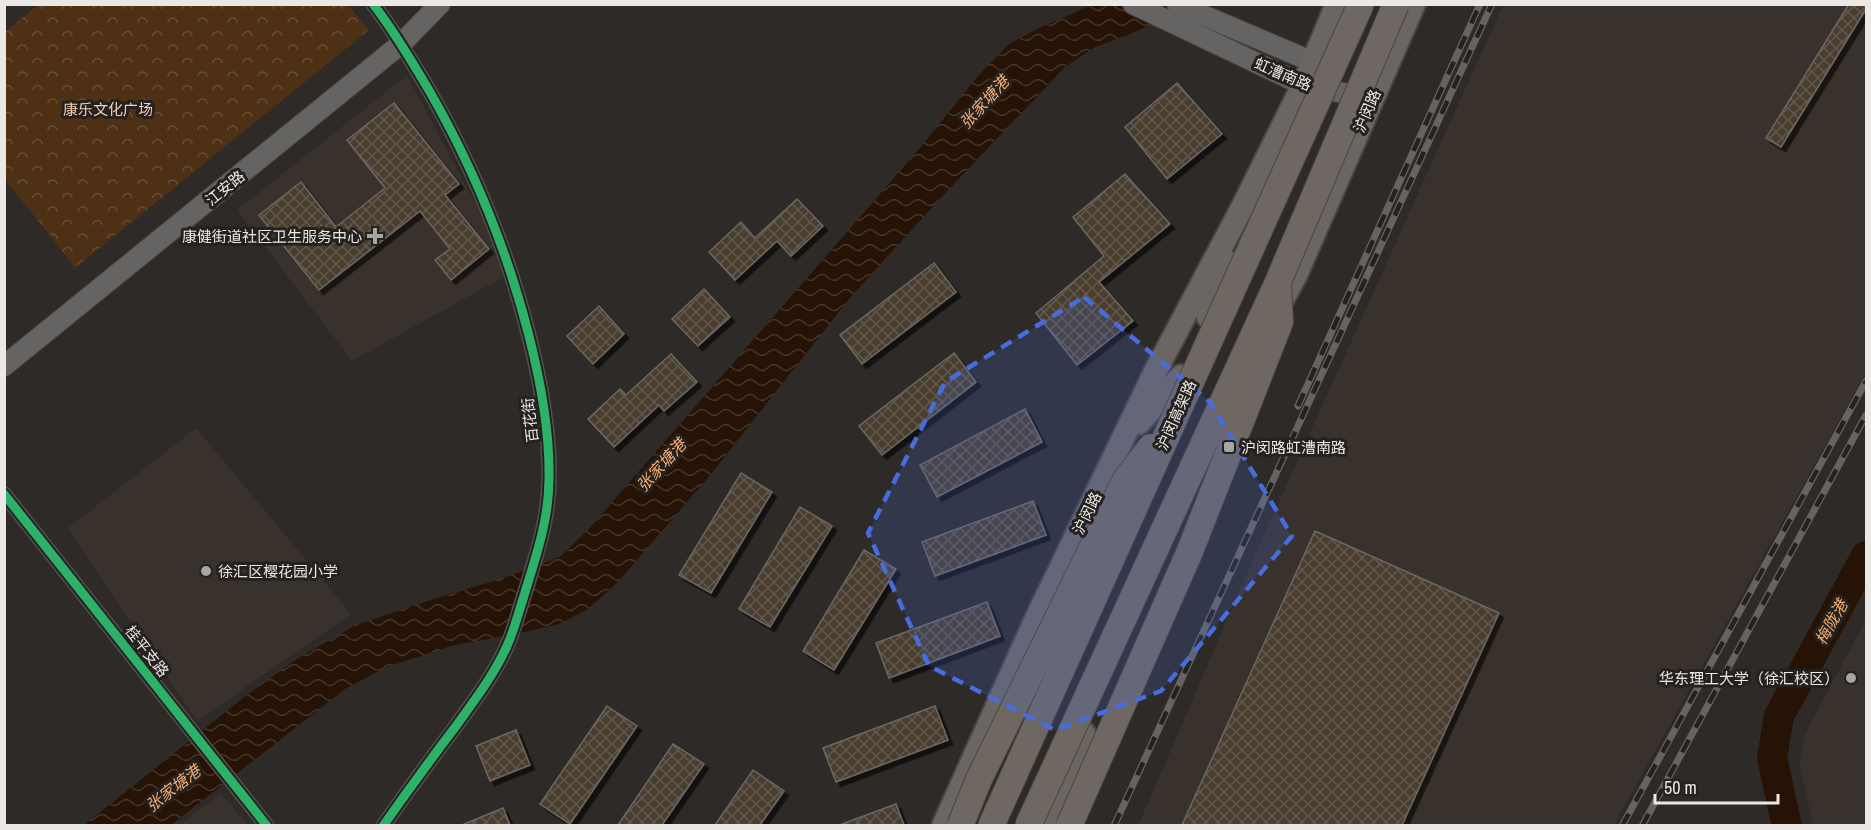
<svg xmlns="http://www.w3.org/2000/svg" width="1871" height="830" viewBox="0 0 1871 830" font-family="'Archivo Narrow','Noto Sans SC',sans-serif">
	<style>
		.built { fill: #39312b }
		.forest { fill: url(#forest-crowns) }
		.water { fill: url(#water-waves) }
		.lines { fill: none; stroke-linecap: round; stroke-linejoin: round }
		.river { stroke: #261305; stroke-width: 30 }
		.building { fill: url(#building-cross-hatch); stroke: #6a6766; stroke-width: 1.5; filter: url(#shadow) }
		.street-casing { stroke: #484644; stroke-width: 16 }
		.secondary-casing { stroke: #484644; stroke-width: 22 }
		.primary-casing { stroke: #484644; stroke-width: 26 }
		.street { stroke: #656463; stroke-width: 14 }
		.secondary { stroke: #656463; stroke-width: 20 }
		.primary { stroke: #6b6661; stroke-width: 22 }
		.rail-casing { stroke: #656463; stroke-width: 7 }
		.rail { stroke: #24211e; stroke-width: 4.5; stroke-dasharray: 14; stroke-linecap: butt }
		.highway-bridge-casing { stroke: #484644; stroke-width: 28; stroke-linecap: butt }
		.highway-bridge { stroke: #6f6761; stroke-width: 26 }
		.cycleway-casing { stroke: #24211e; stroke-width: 13 }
		.cycleway { stroke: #2db169; stroke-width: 9 }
		.marked { fill: #466ddb; fill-opacity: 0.2; stroke: #466ddb; stroke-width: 4.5; stroke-dasharray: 12 8; stroke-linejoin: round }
		.poi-dot { fill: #a8a6a4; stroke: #24211e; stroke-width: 2 }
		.labels { text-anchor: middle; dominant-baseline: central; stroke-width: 6; stroke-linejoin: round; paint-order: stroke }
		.street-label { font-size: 15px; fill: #ebe8e6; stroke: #24211e }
		.park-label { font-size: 15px; fill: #f5d0b4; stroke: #24211e }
		.poi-label { font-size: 15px; fill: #ebe8e6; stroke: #24211e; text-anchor: end }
		.water-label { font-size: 16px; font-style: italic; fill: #f5ad72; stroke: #24211e }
	</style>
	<defs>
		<pattern id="forest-crowns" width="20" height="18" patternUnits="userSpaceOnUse" patternTransform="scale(1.5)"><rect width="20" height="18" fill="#4e3015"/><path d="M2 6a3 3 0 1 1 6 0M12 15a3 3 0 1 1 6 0" fill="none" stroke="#684e37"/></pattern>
		<pattern id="water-waves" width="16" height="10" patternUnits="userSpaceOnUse" patternTransform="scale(1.5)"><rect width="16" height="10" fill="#261305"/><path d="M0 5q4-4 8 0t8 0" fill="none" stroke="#463529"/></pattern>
		<pattern id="building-cross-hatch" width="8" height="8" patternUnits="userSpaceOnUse" patternTransform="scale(1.5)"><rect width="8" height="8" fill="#4a3d2f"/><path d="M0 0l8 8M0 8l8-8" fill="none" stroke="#64594d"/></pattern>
		<filter id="shadow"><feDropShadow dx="4.5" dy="4.5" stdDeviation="0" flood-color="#0009"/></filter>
	</defs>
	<rect width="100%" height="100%" fill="#2d2a28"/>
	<g class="built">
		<polygon points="1503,5 1866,5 1866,372 1614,825 1138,826 1257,550"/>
		<polygon points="407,75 507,263 509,274 352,361 237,210"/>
		<polygon points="196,428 351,614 197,721 68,528"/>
		<polygon points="1866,619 1866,825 1813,825 1800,766 1804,736"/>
		<polygon points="221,793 248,825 180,825"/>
	</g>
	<polygon class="forest" points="39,4 348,5 369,30 75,268 45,229 5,180 5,32"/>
	<polygon class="water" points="1092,5 1194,5 1128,35 1095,47 1065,67 936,203 849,299 707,479 618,582 588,609 559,624 529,631 451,646 387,667 345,689 171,825 83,826 243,698 297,659 356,625 440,597 504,578 560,557 588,530 920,148 978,76 1009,44 1035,30"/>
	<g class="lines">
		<polyline class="river" points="1787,826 1772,758 1779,716 1866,556"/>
	</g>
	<g class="building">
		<polygon points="1849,4 1866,4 1866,9 1781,147 1766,138"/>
		<polygon points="1177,83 1222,134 1167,179 1125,127"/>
		<polygon points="394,103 459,184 445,195 489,249 451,280 435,260 450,249 420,211 319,290 259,215 301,182 336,227 385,188 347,140"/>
		<polygon points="1125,174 1170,224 1099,282 1133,321 1077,365 1036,313 1104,256 1073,217"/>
		<polygon points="797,199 823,226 791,256 777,241 735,280 709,252 741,222 755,238"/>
		<polygon points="934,263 956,292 862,364 840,335"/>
		<polygon points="704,289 730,317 698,346 672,319"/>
		<polygon points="599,306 624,334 593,364 567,336"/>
		<polygon points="954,353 976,382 882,455 859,426"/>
		<polygon points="671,354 697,382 664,411 659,405 614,447 588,419 620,389 626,395"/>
		<polygon points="1025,409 1042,442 937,497 920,465"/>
		<polygon points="741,473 772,492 711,593 679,575"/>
		<polygon points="1033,501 1046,535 935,576 922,542"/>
		<polygon points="800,507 832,526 770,627 739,609"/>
		<polygon points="1315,531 1499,613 1402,825 1182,825"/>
		<polygon points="864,550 896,569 834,670 803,651"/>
		<polygon points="987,602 1000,636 889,678 876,643"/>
		<polygon points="607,706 637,726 570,824 540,804"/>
		<polygon points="935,706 948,740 836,782 823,748"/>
		<polygon points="516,730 530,765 490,781 476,746"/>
		<polygon points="673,744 704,764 662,825 618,825"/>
		<polygon points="753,770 784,791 760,825 715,825"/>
		<polygon points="896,804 904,825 842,825 842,824"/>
		<polygon points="503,808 510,825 462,825"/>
	</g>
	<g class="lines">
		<defs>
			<g id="street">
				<path d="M373,4c22,28 39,58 57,88 44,77 77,157 99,244 12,47 21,95 20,143 0,42 -14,80 -26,120 -5,15 -9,32 -16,47 -13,29 -33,55 -51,80 -25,33 -49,66 -73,100"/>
				<polyline points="4,494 267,826"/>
			</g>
			<g id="secondary">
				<polyline points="1133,4 1303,85 1368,98"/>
				<polyline points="1177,4 1327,68"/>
				<polyline points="4,366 402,43 440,4"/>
			</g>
			<g id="primary">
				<polyline points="1277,310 1296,275 1414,4"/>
				<polyline points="1208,317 1226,261"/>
				<polyline points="1139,423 1181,376"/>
				<polyline points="943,826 1036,619 1155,372 1243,206 1303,85 1337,4"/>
				<polyline points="1043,826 1084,733"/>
			</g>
		</defs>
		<use href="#street" class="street-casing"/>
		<use href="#secondary" class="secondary-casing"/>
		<use href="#primary" class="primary-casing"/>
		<use href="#street" class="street"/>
		<use href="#secondary" class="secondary"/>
		<use href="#primary" class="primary"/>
		<defs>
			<g id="rail">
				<polyline points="1298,406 1480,4"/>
				<polyline points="1114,826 1492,4"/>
				<polyline points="1622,826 1866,381"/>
				<polyline points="1642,826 1866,415"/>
			</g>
		</defs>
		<use href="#rail" class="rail-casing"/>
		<use href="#rail" class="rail"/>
		<defs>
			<g id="highway-bridge">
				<polyline points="960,826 979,779 1125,481 1151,447"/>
				<polyline points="991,826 1361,4"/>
				<polyline points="1028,826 1278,282 1396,4"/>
				<polyline points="1069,826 1190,551 1280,322 1278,283"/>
			</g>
		</defs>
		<use href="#highway-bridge" class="highway-bridge-casing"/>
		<use href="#highway-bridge" class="highway-bridge"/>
		<defs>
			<g id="cycleway">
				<path d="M373,4c22,28 39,58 57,88 44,77 77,157 99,244 12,47 21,95 20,143 0,42 -14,80 -26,120 -5,15 -9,32 -16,47 -13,29 -33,55 -51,80 -25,33 -49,66 -73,100"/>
				<polyline points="4,494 267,826"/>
			</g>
		</defs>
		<use href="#cycleway" class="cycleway-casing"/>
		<use href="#cycleway" class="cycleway"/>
	</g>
	<path class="marked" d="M1084,297l126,105 82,134 -131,155 -106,39 -126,-64 -61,-133 77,-151z"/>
	<g class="poi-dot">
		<path d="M372 227h6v6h6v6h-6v6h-6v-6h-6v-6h6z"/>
		<rect x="1223" y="441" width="12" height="12" rx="3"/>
		<circle cx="206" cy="571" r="6"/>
		<circle cx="1851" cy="678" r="6"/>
	</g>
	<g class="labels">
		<g class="street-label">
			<text transform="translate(1283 74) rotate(23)">虹漕南路</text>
			<text transform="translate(1367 111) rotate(-67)">沪闵路</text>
			<text transform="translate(225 188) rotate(-39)">江安路</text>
			<text transform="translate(1176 415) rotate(-66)">沪闵高架路</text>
			<text transform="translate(530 420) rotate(-97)">百花街</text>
			<text transform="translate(1087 513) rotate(-64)">沪闵路</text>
			<text transform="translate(147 651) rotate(52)">桂平支路</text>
		</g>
		<g class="park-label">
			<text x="108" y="109">康乐文化广场</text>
		</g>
		<g class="poi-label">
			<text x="362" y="236">康健街道社区卫生服务中心</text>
			<text x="1241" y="447" text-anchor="start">沪闵路虹漕南路</text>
			<text x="218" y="571" text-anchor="start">徐汇区樱花园小学</text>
			<text x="1839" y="678">华东理工大学（徐汇校区）</text>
		</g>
		<g class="water-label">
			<text transform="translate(984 102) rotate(-48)">张家塘港</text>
			<text transform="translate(661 465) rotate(-48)">张家塘港</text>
			<text transform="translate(1831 622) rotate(-61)">梅陇港</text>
			<text transform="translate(173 788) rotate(-38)">张家塘港</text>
		</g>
	</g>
	<rect width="1871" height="830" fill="none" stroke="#ebe8e6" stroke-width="12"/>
	<path d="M1655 794v9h123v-9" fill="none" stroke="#ebe8e6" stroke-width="3"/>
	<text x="1664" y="794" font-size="18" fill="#ebe8e6" stroke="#24211e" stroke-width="4.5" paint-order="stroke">50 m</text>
</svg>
